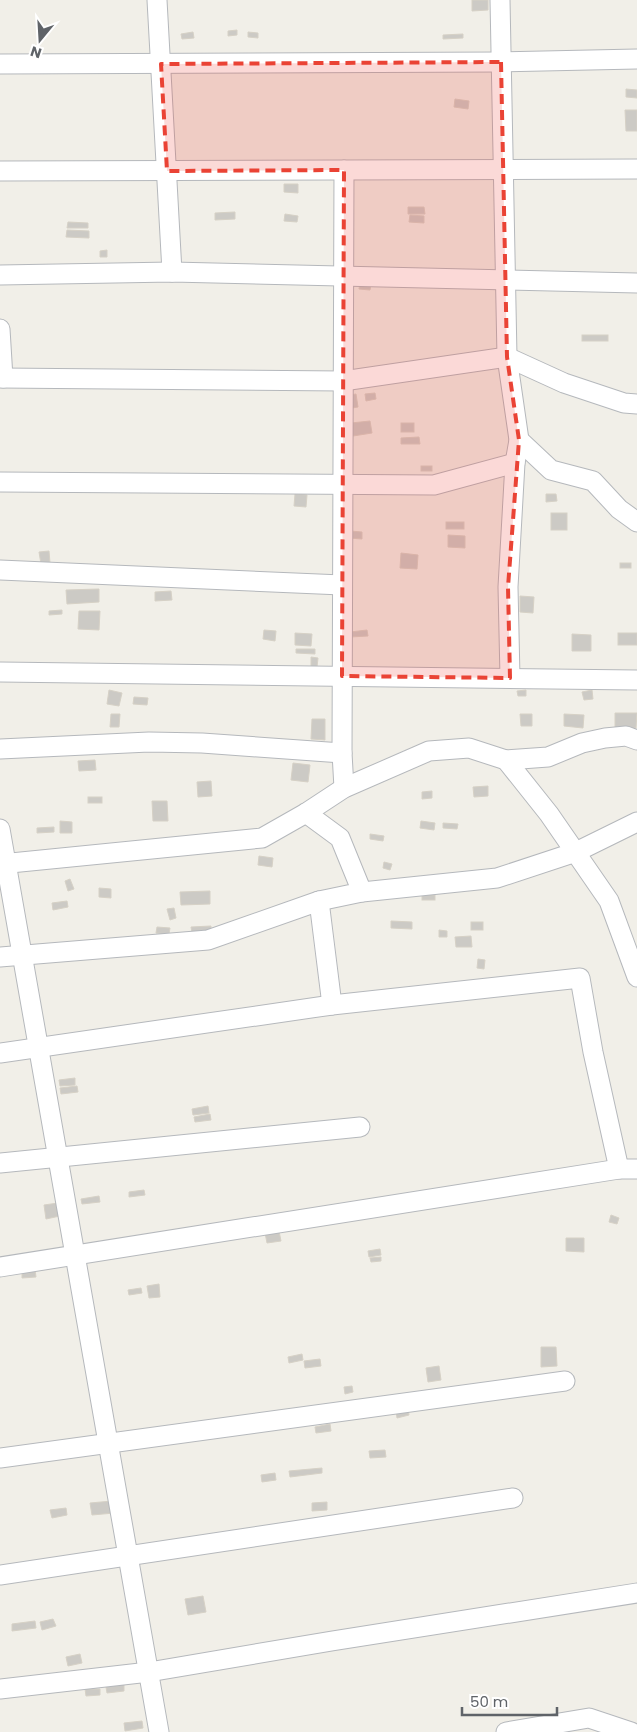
<svg xmlns="http://www.w3.org/2000/svg" width="637" height="1732" viewBox="0 0 637 1732" font-family="Poppins,sans-serif">
	<style>
		.building { fill: #cccac5; stroke: #d6d1c6 }
		.lines { fill: none; stroke-linecap: round; stroke-linejoin: round }
		.minor-casing { stroke: #b5b8bc; stroke-width: 21 }
		.minor { stroke: #fff; stroke-width: 19 }
		.marked { fill: #ea4335; fill-opacity: 0.2; stroke: #ea4335; stroke-width: 4; stroke-dasharray: 10 6; stroke-linejoin: round }
	</style>
	<rect width="100%" height="100%" fill="#f1efe8"/>
	<g class="building">
		<polygon points="472,0 488,0 488,10 472,11"/>
		<polygon points="237,30 237,35 228,36 228,31"/>
		<polygon points="193,32 194,38 182,39 181,34"/>
		<polygon points="248,32 258,33 258,38 248,37"/>
		<polygon points="463,34 463,38 443,39 443,35"/>
		<polygon points="626,89 637,90 637,98 626,97"/>
		<polygon points="455,99 469,101 468,109 454,107"/>
		<polygon points="625,110 637,110 637,131 626,131"/>
		<polygon points="284,184 298,184 298,193 284,192"/>
		<polygon points="408,207 424,207 425,214 408,214"/>
		<polygon points="235,212 235,219 215,220 215,213"/>
		<polygon points="285,214 298,216 297,222 284,221"/>
		<polygon points="410,215 424,216 424,223 409,222"/>
		<polygon points="68,222 88,223 88,228 67,228"/>
		<polygon points="67,230 89,231 89,238 66,237"/>
		<polygon points="107,250 107,257 100,257 100,251"/>
		<polygon points="360,283 371,285 370,290 359,289"/>
		<rect x="582" y="335" width="26" height="6"/>
		<polygon points="375,393 376,399 366,401 365,394"/>
		<polygon points="356,394 358,407 352,408 350,395"/>
		<polygon points="370,421 372,433 353,436 351,423"/>
		<rect x="401" y="423" width="13" height="9"/>
		<polygon points="419,437 420,444 401,444 401,438"/>
		<rect x="421" y="466" width="11" height="5"/>
		<polygon points="295,494 307,495 306,507 294,506"/>
		<polygon points="546,494 556,494 557,501 546,502"/>
		<rect x="551" y="513" width="16" height="17"/>
		<rect x="446" y="522" width="18" height="7"/>
		<polygon points="350,531 362,532 362,539 349,538"/>
		<polygon points="448,535 465,536 465,548 448,547"/>
		<polygon points="49,551 50,563 41,564 39,552"/>
		<polygon points="401,553 418,555 417,569 400,568"/>
		<rect x="620" y="563" width="11" height="5"/>
		<polygon points="99,589 99,602 67,604 66,590"/>
		<polygon points="171,591 172,600 155,601 155,592"/>
		<polygon points="520,596 534,597 533,613 520,612"/>
		<polygon points="62,610 62,614 49,615 49,611"/>
		<polygon points="79,611 100,611 99,630 78,629"/>
		<polygon points="264,630 276,631 275,641 263,639"/>
		<polygon points="367,630 368,636 350,637 350,632"/>
		<polygon points="295,633 312,634 311,646 295,645"/>
		<rect x="618" y="633" width="19" height="12"/>
		<polygon points="572,634 591,635 591,651 572,651"/>
		<polygon points="296,649 315,649 315,654 296,653"/>
		<polygon points="311,657 318,658 317,667 311,667"/>
		<polygon points="109,690 122,693 119,706 107,704"/>
		<polygon points="526,690 526,696 518,696 517,691"/>
		<polygon points="592,690 593,699 584,700 582,692"/>
		<polygon points="134,697 148,698 147,705 133,704"/>
		<polygon points="615,713 637,713 636,728 615,728"/>
		<polygon points="111,714 120,714 119,727 110,727"/>
		<polygon points="520,714 532,714 532,726 521,726"/>
		<polygon points="564,714 584,715 583,728 564,726"/>
		<polygon points="312,719 325,719 325,740 311,739"/>
		<polygon points="95,760 96,770 79,771 78,761"/>
		<polygon points="293,763 310,765 308,782 291,780"/>
		<polygon points="211,781 212,796 198,797 197,782"/>
		<polygon points="488,786 488,796 474,797 473,787"/>
		<polygon points="432,791 432,798 422,799 422,792"/>
		<rect x="88" y="797" width="14" height="6"/>
		<polygon points="152,801 167,801 168,821 153,821"/>
		<polygon points="60,821 72,822 72,833 60,833"/>
		<polygon points="421,821 435,823 434,830 420,828"/>
		<polygon points="443,823 458,824 457,829 443,828"/>
		<polygon points="54,827 54,832 37,833 37,828"/>
		<polygon points="370,834 384,836 383,841 370,839"/>
		<polygon points="259,856 273,858 272,867 258,865"/>
		<polygon points="384,862 392,864 390,870 383,868"/>
		<polygon points="70,879 74,889 68,891 65,881"/>
		<polygon points="99,888 111,889 111,898 99,897"/>
		<polygon points="210,891 210,904 181,905 180,892"/>
		<rect x="422" y="895" width="13" height="5"/>
		<polygon points="67,901 68,907 53,910 52,903"/>
		<polygon points="174,908 176,918 170,920 167,909"/>
		<polygon points="391,921 412,922 412,929 391,928"/>
		<rect x="471" y="922" width="12" height="8"/>
		<polygon points="211,926 211,931 192,933 191,927"/>
		<polygon points="157,927 170,928 169,934 156,933"/>
		<polygon points="439,930 447,931 447,937 439,937"/>
		<polygon points="471,936 472,947 456,947 455,937"/>
		<polygon points="478,959 485,960 484,969 477,968"/>
		<polygon points="75,1078 75,1085 60,1086 59,1080"/>
		<polygon points="77,1086 78,1092 61,1094 60,1088"/>
		<polygon points="208,1106 209,1113 193,1115 192,1109"/>
		<polygon points="210,1114 211,1120 195,1122 194,1117"/>
		<polygon points="144,1190 145,1195 129,1197 129,1192"/>
		<polygon points="99,1196 100,1202 82,1204 81,1199"/>
		<polygon points="58,1203 60,1216 46,1219 44,1205"/>
		<polygon points="611,1215 619,1218 617,1224 609,1222"/>
		<polygon points="278,1226 281,1241 267,1243 264,1228"/>
		<polygon points="566,1238 584,1238 584,1252 566,1251"/>
		<polygon points="380,1249 381,1255 369,1257 368,1251"/>
		<polygon points="381,1257 381,1261 371,1262 370,1258"/>
		<polygon points="35,1269 36,1277 22,1278 22,1270"/>
		<polygon points="159,1284 160,1297 149,1298 147,1286"/>
		<polygon points="141,1288 142,1293 129,1295 128,1290"/>
		<polygon points="541,1347 556,1347 557,1366 541,1367"/>
		<polygon points="302,1354 303,1360 289,1363 288,1357"/>
		<polygon points="320,1359 321,1366 305,1368 304,1361"/>
		<polygon points="439,1366 441,1380 428,1382 426,1368"/>
		<polygon points="352,1386 353,1392 345,1394 344,1387"/>
		<polygon points="408,1408 409,1415 397,1418 396,1411"/>
		<polygon points="330,1424 331,1431 316,1433 315,1427"/>
		<polygon points="385,1450 386,1457 370,1458 369,1451"/>
		<polygon points="322,1468 322,1473 290,1477 289,1471"/>
		<polygon points="275,1473 276,1480 262,1482 261,1475"/>
		<polygon points="112,1501 114,1513 92,1515 90,1503"/>
		<polygon points="327,1502 327,1510 312,1511 312,1503"/>
		<polygon points="66,1508 67,1515 52,1518 50,1510"/>
		<polygon points="203,1596 206,1612 188,1615 185,1599"/>
		<polygon points="53,1619 56,1626 42,1630 40,1622"/>
		<polygon points="35,1621 36,1628 12,1631 12,1624"/>
		<polygon points="80,1654 82,1663 68,1666 66,1657"/>
		<polygon points="124,1684 124,1691 107,1693 106,1687"/>
		<polygon points="85,1689 100,1689 100,1695 86,1696"/>
		<polygon points="142,1721 143,1728 125,1731 124,1723"/>
	</g>
	<g class="lines">
		<defs>
			<g id="minor">
				<polyline points="157,0 172,272"/>
				<polyline points="500,0 507,357 519,440 515,463 508,587 510,678"/>
				<polyline points="0,64 501,62 637,59"/>
				<polyline points="0,171 637,169"/>
				<polyline points="0,275 172,272 637,283"/>
				<polyline points="0,329 3,378"/>
				<polyline points="0,378 343,381 507,357 564,383 624,403 637,404"/>
				<polyline points="519,440 551,470 593,481 619,509 637,522"/>
				<polyline points="0,482 434,485 515,463"/>
				<polyline points="0,570 342,585"/>
				<polyline points="0,672 637,680"/>
				<polyline points="0,749 149,742 202,743 342,753"/>
				<polyline points="506,760 549,814 609,901 637,977"/>
				<polyline points="344,788 342,753 344,170"/>
				<polyline points="0,829 159,1732"/>
				<polyline points="0,864 262,838 306,813 344,788 429,751 469,748 506,760 548,757 582,743 605,738 626,736 637,740"/>
				<polyline points="362,892 497,878 576,852 637,822"/>
				<polyline points="319,901 332,1005"/>
				<polyline points="0,957 208,940 319,901 362,892 340,838 306,813"/>
				<polyline points="0,1053 332,1005 580,978 593,1052 619,1169"/>
				<polyline points="0,1163 360,1127"/>
				<polyline points="0,1267 619,1169 637,1169"/>
				<polyline points="0,1458 565,1381"/>
				<polyline points="0,1575 513,1498"/>
				<polyline points="0,1689 149,1672 332,1641 637,1593"/>
				<polyline points="506,1732 589,1718 631,1732"/>
			</g>
		</defs>
		<use href="#minor" class="minor-casing"/>
		<use href="#minor" class="minor"/>
	</g>
	<path class="marked" d="M501,62l6,295 12,83 -11,147 2,91 -168,-2 2,-506 -177,1 -6,-107z"/>
	<g transform="translate(40 40) rotate(198)" stroke="#ffffff" stroke-width="4" paint-order="stroke">
	<path d="M0-4L9 19L0 12L-9 19Z" fill="#5f6368"/>
	<text y="-8" font-size="14" font-weight="bold" text-anchor="middle" fill="#5f6368">N</text>
	</g>
	<path d="M462 1707v8h95v-8" fill="none" stroke="#5f6368" stroke-width="2.5"/>
	<text x="470" y="1707" font-size="15" fill="#5f6368" stroke="#ffffff" stroke-width="4" paint-order="stroke">50 m</text>
</svg>
